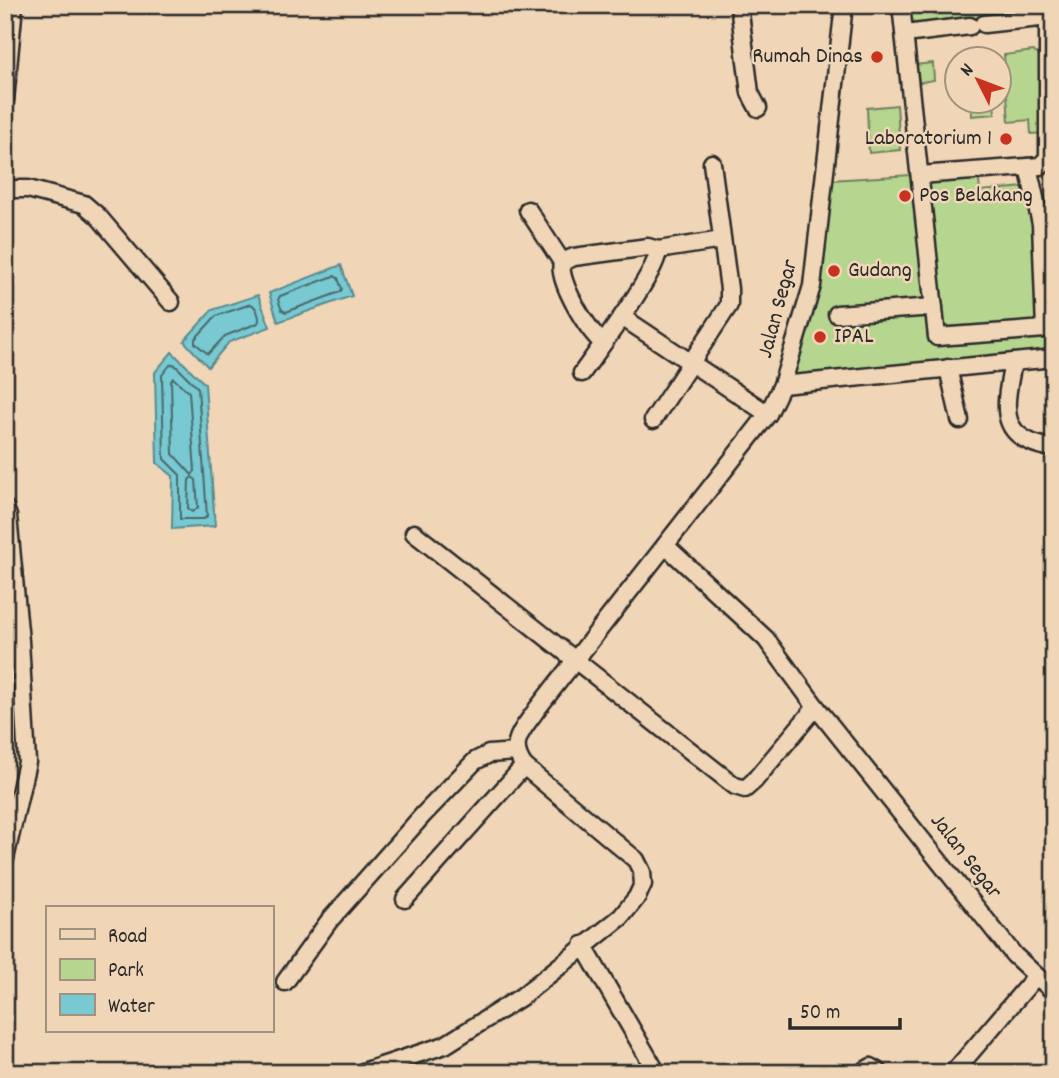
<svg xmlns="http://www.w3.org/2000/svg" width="1059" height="1078" viewBox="0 0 1059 1078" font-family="Dekko,sans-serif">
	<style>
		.green { fill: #b6d68f; stroke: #70805d; stroke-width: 2 }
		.water { fill: #78c9d1; stroke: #598a8f; stroke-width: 2 }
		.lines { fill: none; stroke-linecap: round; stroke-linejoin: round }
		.shore { stroke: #4a6a6d; stroke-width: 2 }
		.street-casing { stroke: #2b2b2b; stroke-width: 21 }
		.street { stroke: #f0d6b7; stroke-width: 16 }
		.poi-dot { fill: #c8321e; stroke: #f0d6b7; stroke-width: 2.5 }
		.labels { text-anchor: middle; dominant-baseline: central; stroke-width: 5; stroke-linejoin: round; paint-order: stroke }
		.poi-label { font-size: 23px; fill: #2b2b2b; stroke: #f0d6b7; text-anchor: start }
		.street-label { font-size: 23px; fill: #2b2b2b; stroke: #f0d6b7 }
	</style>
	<rect width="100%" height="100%" fill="#f0d6b7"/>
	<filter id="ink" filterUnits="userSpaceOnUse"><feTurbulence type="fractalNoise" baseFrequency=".0143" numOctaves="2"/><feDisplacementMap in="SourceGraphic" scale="14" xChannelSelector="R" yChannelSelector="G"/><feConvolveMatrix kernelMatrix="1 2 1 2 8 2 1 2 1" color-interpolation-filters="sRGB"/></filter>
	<g filter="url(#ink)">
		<g class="green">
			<polygon points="901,5 1048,5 1049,17 970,20 905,34"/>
			<polygon points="1033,51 1046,60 1045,133 1031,134 1030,120 1009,122 1004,55"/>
			<polygon points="933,63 934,80 916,83 914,65"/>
			<polygon points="971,102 994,102 995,114 972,116"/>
			<polygon points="897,105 900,150 869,153 867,108"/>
			<polygon points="1023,167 1039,211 1054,204 1054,353 788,381 830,180 978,171 980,191 1024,187"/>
		</g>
		<g class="water">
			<polygon points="341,265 352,296 278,322 269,293"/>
			<polygon points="258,295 270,327 229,342 208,367 184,341 212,310"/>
			<polygon points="172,352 205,384 215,526 172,529 173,476 157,463 155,372"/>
		</g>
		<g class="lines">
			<g class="shore">
				<polygon points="334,276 338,278 342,289 340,292 286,312 282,310 278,300 280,296"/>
				<path d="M251,304c5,2 10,14 7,19l-33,13 -17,18 -13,-11v-4l21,-23z"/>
				<polygon points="174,364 198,388 207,516 204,519 180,519 180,475 164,459 162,375 170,365"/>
				<polygon points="173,378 189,392 195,471 192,475 173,454 171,381"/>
				<polygon points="192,477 196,480 198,508 192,512 188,508 189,480"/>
			</g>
			<defs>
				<g id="street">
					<polyline points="739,5 750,93 758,108"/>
					<polyline points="901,5 937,337 1045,329 1041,224 1028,167"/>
					<polyline points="984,24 1049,17"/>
					<polyline points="905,34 970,26"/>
					<polyline points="5,100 14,5"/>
					<polyline points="920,175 1040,166 1048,158 1048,5"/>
					<polyline points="5,189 28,189 84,204 98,216 171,302"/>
					<path d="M528,210l34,52c-5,19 26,69 41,81"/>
					<polyline points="562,262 574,257 648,247 658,250 722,240"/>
					<polyline points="837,314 934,307"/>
					<polyline points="622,317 768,414"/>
					<path d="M1013,362c-8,44 -18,77 40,86"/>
					<polyline points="948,368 960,420"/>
					<path d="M582,373c15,-22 76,-101 76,-123"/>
					<polyline points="782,385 1054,358"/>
					<polyline points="653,420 729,305 729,289 712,163"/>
					<polyline points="5,508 8,516 20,641 27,762 5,859"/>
					<polyline points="414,533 735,786 745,789 754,781 816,707"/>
					<polyline points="666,546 766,639 816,707 1014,955 1054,992"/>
					<polyline points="405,899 524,766"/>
					<polyline points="583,945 657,1073"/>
					<polyline points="285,982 329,921 423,815 475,761 489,754 516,752"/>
					<path d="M363,1072l82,-27 76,-48 100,-80 16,-20 6,-13 -1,-12 -6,-12 -112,-94c-17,-24 -1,-36 13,-57l231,-295 14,-29 30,-99 32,-281"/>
					<polyline points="861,1073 871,1067 880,1073"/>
					<polyline points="953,1073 1036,976"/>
				</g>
			</defs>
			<use href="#street" class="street-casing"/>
			<use href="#street" class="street"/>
		</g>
	</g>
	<g class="poi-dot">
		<circle cx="877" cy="57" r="7"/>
		<circle cx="1006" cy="139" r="7"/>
		<circle cx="905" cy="196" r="7"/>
		<circle cx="834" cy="271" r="7"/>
		<circle cx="820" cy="337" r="7"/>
	</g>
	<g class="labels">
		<g class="poi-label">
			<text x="863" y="57" text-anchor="end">Rumah Dinas</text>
			<text x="992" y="139" text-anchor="end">Laboratorium 1</text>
			<text x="919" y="196">Pos Belakang</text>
			<text x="848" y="271">Gudang</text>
			<text x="834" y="337">IPAL</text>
		</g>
		<g class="street-label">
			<text transform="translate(779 309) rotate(-75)">Jalan Segar</text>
			<text transform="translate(965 857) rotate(52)">Jalan Segar</text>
		</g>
	</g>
	<rect width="1059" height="1078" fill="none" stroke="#f0d6b7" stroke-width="28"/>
	<rect x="14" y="14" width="1031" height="1050" fill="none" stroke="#2b2b2b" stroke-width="2.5" filter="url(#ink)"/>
	<rect x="46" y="906" width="228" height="126" fill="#f0d6b7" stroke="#a1927f" stroke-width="2"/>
	<rect x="60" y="929" width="35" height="10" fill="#f0d6b7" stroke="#a1927f" stroke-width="2"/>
	<text x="108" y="942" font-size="21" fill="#2b2b2b">Road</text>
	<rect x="60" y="959" width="35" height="21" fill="#b6d68f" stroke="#a1927f" stroke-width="2"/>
	<text x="108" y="976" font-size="21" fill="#2b2b2b">Park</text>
	<rect x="60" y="994" width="35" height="21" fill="#78c9d1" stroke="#a1927f" stroke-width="2"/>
	<text x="108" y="1012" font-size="21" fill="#2b2b2b">Water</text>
	<g transform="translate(978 80) rotate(312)"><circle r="33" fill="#f0d6b7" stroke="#a1927f" stroke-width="2"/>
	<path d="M0-5L12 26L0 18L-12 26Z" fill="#c8321e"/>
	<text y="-10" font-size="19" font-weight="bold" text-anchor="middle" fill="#2b2b2b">N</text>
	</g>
	<path d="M790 1018v10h110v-10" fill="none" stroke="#2b2b2b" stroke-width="3.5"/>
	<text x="800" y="1018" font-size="21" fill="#2b2b2b" stroke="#f0d6b7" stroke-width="5" paint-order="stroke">50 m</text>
</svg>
